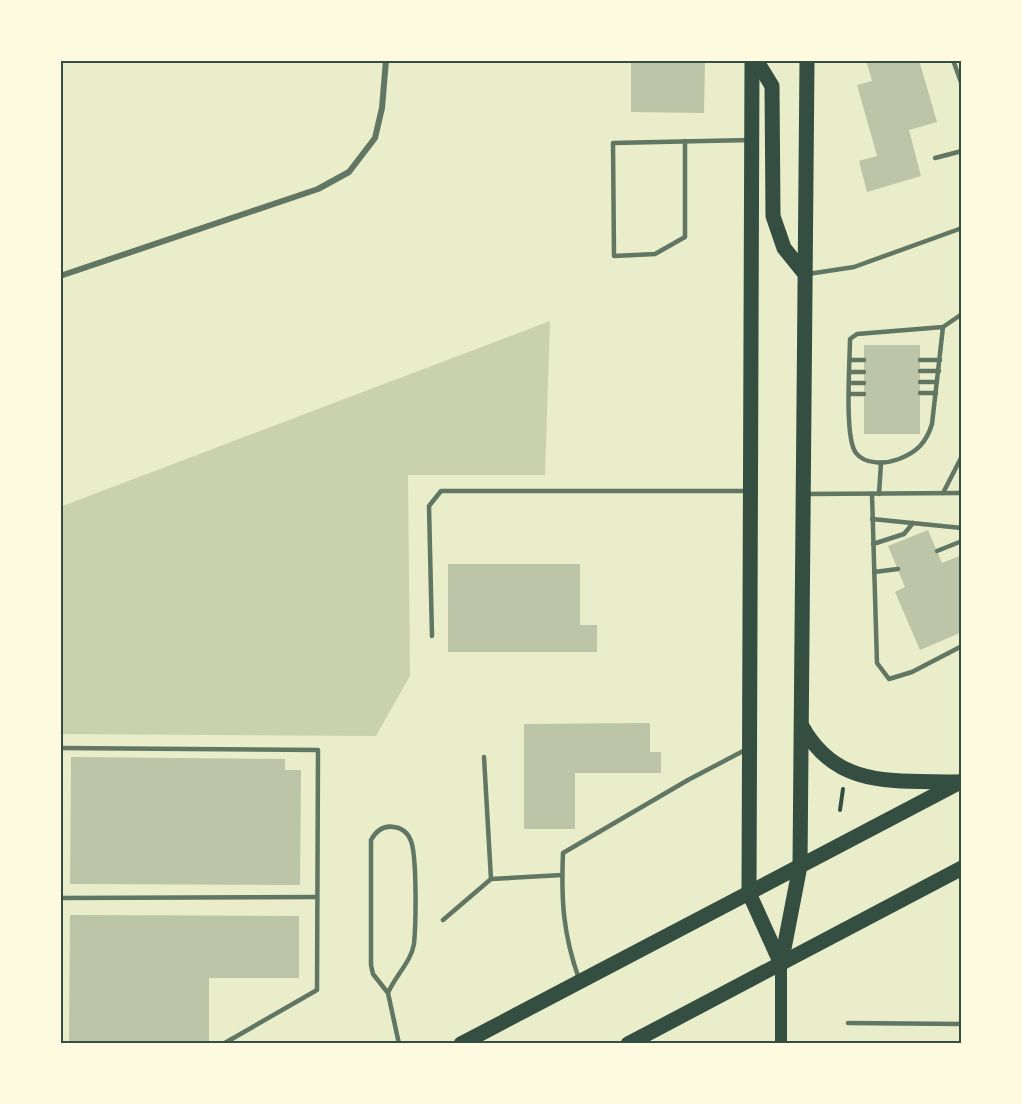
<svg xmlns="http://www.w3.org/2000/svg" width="1022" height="1104" viewBox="0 0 1022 1104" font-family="'Alegreya Sans',sans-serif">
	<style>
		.green { fill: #cad2ad }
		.building { fill: #bcc5a7 }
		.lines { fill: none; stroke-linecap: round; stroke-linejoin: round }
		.path { stroke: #344e41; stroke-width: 4 }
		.service { stroke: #617663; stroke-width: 4.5 }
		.minor { stroke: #617663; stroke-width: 6 }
		.secondary { stroke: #344e41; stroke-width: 12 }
		.primary { stroke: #344e41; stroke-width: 15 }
		.neatline { fill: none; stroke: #344e41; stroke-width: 2 }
	</style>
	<rect width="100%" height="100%" fill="#e9edc9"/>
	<polygon class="green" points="550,321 545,475 408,475 410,676 376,736 60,734 60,507"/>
	<g class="building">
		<polygon points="631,60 705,60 704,113 631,112"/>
		<polygon points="866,60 919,60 937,122 909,130 921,176 867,192 859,161 877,156 857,85 872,81"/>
		<rect x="864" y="345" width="56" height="89"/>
		<polygon points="928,530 942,563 962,555 962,632 920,650 895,592 905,587 888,546"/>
		<polygon points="448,564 580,564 580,625 597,625 597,652 448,652"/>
		<polygon points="650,723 650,752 661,752 661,773 575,773 575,829 524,829 524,724"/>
		<polygon points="71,757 285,759 285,770 301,770 300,885 70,884"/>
		<polygon points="70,915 299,916 299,978 209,978 209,1043 69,1042"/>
	</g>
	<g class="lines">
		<polyline class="path" points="840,810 843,789"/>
		<g class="service">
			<polyline points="953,60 962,85"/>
			<polyline points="685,141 685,237 655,254 614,256 613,143 750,140"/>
			<polyline points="935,158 962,151"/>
			<polyline points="808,274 854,267 962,228"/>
			<path d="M943,327l-11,97c-6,19 -15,28 -33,35 -13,5 -34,6 -43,-6 -12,-15 -6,-92 -6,-114l7,-5 86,-7 19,-13"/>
			<polyline points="850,360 864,360"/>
			<polyline points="920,360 940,360"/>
			<polyline points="920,371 939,371"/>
			<polyline points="850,372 864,372"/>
			<polyline points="920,382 937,382"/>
			<polyline points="850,383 864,383"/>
			<polyline points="920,393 936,393"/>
			<polyline points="850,394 864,394"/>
			<polyline points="943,493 962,456"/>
			<polyline points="806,494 962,493"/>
			<polyline points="872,494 877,663 889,679 912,672 962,646"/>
			<polyline points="879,494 881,463"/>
			<polyline points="872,519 962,528"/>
			<polyline points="873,544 904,534 913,523"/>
			<polyline points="937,551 962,541"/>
			<polyline points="874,572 898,569"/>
			<polyline points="432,636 429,506 441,491 748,491"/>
			<polyline points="60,748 318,750 317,990 223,1044"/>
			<polyline points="484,757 491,879"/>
			<polyline points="60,763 60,748"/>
			<polyline points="60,898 317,897"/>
			<polyline points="443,920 491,879 562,875"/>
			<path d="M579,979c-16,-45 -18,-79 -16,-126l125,-73 59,-31"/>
			<path d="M388,993c7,-17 23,-31 26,-49 2,-20 3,-87 -3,-103 -3,-8 -9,-13 -17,-14 -11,-2 -18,4 -23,13v125l2,9 15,19 11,51"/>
			<polyline points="848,1023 962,1024"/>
		</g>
		<polyline class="minor" points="60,276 318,189 349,172 375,138 382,108 386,60"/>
		<polyline class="secondary" points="781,1044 781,964"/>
		<g class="primary">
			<polyline points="752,60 749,893 781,964"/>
			<polyline points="756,60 772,86 773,216 784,248 805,274"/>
			<path d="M802,726c35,64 94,54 156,56"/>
			<polyline points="781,964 800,866 807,60"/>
			<polyline points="461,1044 962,781"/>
			<polyline points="628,1044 962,868"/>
		</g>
	</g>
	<rect width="1022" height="1104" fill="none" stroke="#fefae0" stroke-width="123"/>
	<rect x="62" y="62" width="898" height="980" class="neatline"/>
</svg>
